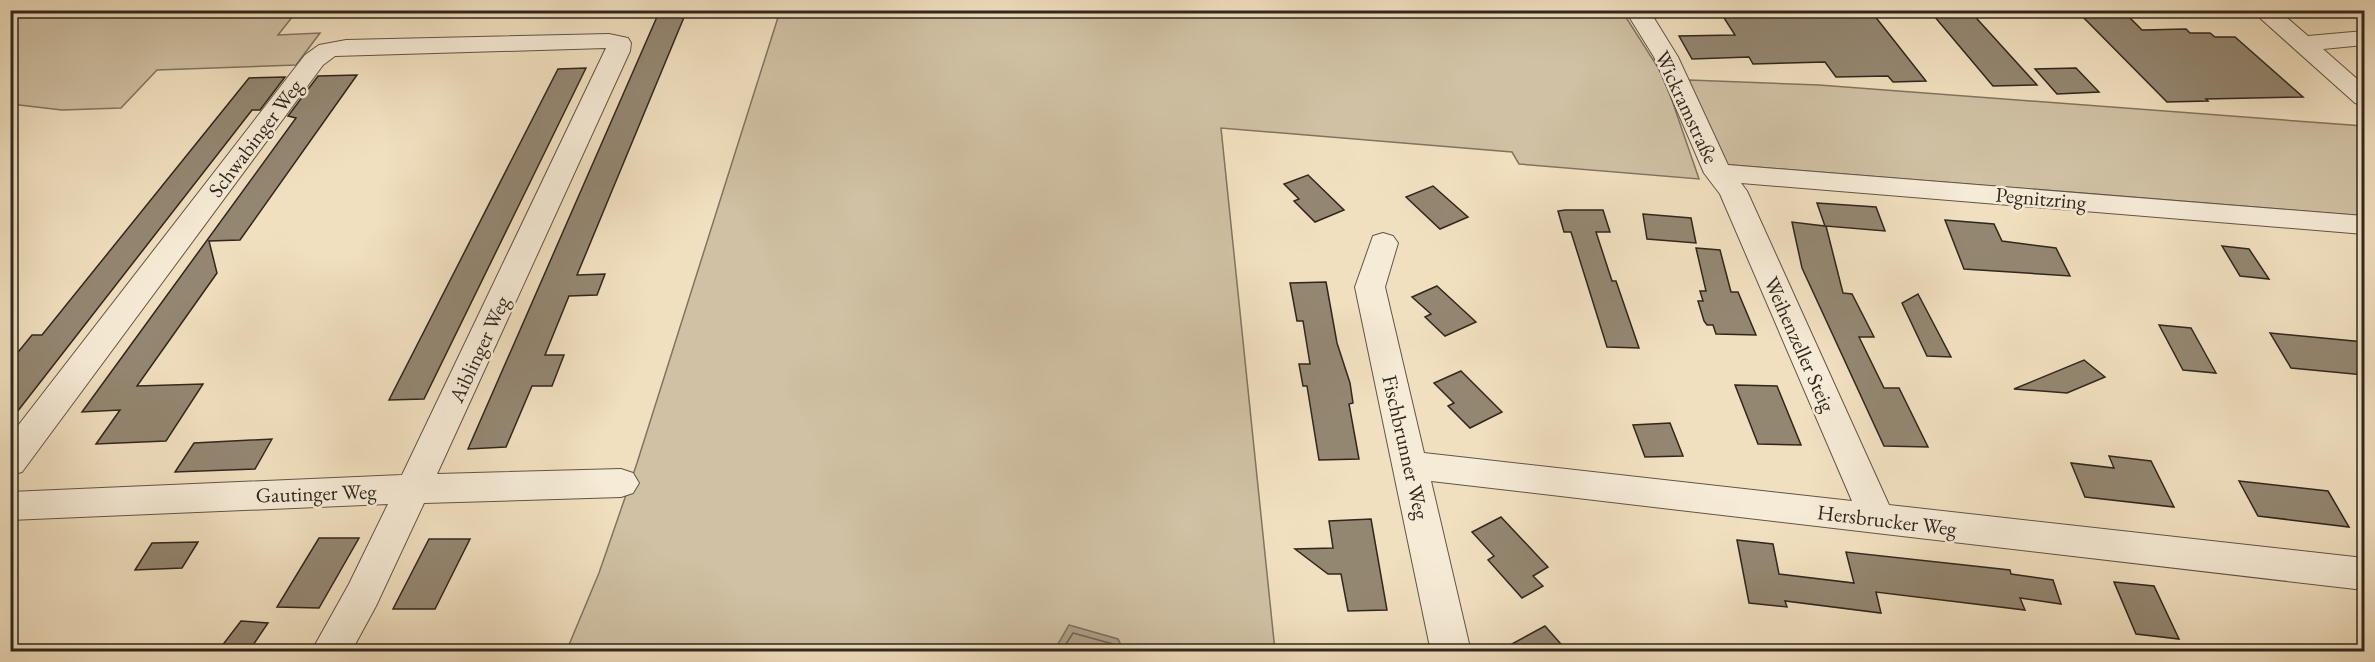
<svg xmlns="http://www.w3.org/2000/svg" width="2375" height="662" viewBox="0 0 2375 662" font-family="'EB Garamond',serif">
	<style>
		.green { fill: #d0c1a4; stroke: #807461; stroke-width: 1.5 }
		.water { fill: #afa189; stroke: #7c705e; stroke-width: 1.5 }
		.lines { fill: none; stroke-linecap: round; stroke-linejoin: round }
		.shore { stroke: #6f6454; stroke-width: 1.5 }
		.building { fill: #948772; stroke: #2f271e; stroke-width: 1.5 }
		.lane-casing { stroke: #605546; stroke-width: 2 }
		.street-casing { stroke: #605546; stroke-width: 2 }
		.lane { fill: #f6ebd6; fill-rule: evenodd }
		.street { fill: #f6ebd6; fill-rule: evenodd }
		.labels { text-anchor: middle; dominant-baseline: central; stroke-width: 5; stroke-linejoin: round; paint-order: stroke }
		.street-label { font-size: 21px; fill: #2f271e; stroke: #f6ebd6 }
	</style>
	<rect width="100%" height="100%" fill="#f1e0c0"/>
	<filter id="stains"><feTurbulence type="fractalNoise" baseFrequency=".00333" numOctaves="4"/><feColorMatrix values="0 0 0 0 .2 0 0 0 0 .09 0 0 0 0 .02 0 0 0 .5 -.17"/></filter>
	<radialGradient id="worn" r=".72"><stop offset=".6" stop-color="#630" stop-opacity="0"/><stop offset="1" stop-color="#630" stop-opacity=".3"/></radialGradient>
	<g class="green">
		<polygon points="11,10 297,11 278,35 320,33 296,65 157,70 121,108 62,110 11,104"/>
		<polygon points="780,11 1622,11 1664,77 1699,179 1519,164 1512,152 1221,128 1275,651 566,652 599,573 637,463"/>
		<polygon points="1689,80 1819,85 2364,126 2364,216 1719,164"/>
	</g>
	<polygon class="water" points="1069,625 1118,639 1124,651 1054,651"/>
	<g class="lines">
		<polyline class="shore" points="1061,652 1073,633 1113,644 1118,652"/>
	</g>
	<g class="building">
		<polygon points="660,10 687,10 577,275 605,274 597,295 569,296 545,355 564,355 552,386 532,386 506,447 468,449"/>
		<polygon points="1719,10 1870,10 1926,81 1893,82 1888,76 1836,77 1825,62 1753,64 1749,57 1692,59 1679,36 1735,35"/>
		<polygon points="1929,10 1969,10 2037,85 1993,86"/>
		<polygon points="2076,10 2122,10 2142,30 2186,29 2190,33 2210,33 2215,37 2235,37 2303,97 2206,99 2208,101 2167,102"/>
		<polygon points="586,68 424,399 389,400 558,69"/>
		<polygon points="2076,68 2099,92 2057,94 2035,69"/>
		<polygon points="357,75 240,240 209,241 217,273 137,386 203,384 166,441 96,444 120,410 82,412 296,118 288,116 318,76"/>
		<polygon points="285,77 260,110 252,110 10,421 10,362 32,335 42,335 249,78"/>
		<polygon points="1308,175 1344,210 1315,222 1294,201 1299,199 1284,184"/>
		<polygon points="1433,186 1468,217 1440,229 1406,197"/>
		<polygon points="1817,203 1876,207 1885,231 1826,226 1843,293 1852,294 1874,337 1859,337 1884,388 1899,388 1928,447 1884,446 1802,268 1792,222 1825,226"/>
		<polygon points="1565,210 1603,210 1610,232 1596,232 1612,281 1616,281 1639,348 1607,347 1571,232 1564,232 1558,211"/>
		<polygon points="1643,214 1691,218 1696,243 1647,239"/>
		<polygon points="1945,220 1994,224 2002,241 2056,248 2070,276 1964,269"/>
		<polygon points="2222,246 2249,249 2269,279 2240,276"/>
		<polygon points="1696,248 1720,250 1731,292 1738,292 1756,335 1716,334 1713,325 1707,325 1704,321 1698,301 1703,301 1700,291 1706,291"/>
		<polygon points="1326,282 1337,343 1350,383 1353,403 1349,404 1359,459 1319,460 1307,386 1303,386 1299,364 1310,364 1303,321 1297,321 1290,283"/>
		<polygon points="1437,286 1476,322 1445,336 1425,317 1431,314 1412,297"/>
		<polygon points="1918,294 1951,357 1927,356 1902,303"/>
		<polygon points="2159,325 2191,328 2216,373 2183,370"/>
		<polygon points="2270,333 2364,342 2364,375 2291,368"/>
		<polygon points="2084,360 2105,377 2067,393 2014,389"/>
		<polygon points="1461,371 1502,412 1470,428 1448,406 1454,403 1434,383"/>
		<polygon points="1735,385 1777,386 1801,445 1758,444"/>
		<polygon points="1670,423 1683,456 1645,457 1633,425"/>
		<polygon points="272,439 255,469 175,472 194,443"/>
		<polygon points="2109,456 2151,461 2174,507 2085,497 2071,463 2114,468"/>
		<polygon points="2239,481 2328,491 2349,527 2258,516"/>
		<polygon points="1501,517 1548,567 1533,576 1543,586 1522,598 1488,560 1494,556 1472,532"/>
		<polygon points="1371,519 1387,610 1348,611 1341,574 1328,574 1295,549 1333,548 1329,521"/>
		<polygon points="319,538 359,538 319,608 277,607"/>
		<polygon points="429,539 470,539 435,609 393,609"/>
		<polygon points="1737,540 1773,544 1779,574 1854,583 1846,552 2010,570 2011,574 2053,580 2061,604 2020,598 2025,610 1876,592 1881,613 1785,601 1787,607 1749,603"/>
		<polygon points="198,542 182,568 135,570 152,543"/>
		<polygon points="2114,582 2154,586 2179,639 2136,634"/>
		<polygon points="241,621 268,623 249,651 218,651"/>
		<polygon points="1545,626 1567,651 1499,651"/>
	</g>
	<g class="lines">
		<defs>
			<polygon id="lane" points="1971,10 1982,10 1983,12 1977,15"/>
			<g id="street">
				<polygon points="1625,10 1649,10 1678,57 1728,165 2364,216 2364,234 1741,183 1747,191 1889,505 2364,558 2364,590 1431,481 1471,652 1431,652 1355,287 1373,236 1383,233 1393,236 1398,243 1385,287 1424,453 1852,501 1720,194 1704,173 1654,57"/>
				<polygon points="2251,10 2278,10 2308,36 2364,31 2364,45 2323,49 2364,85 2364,106 2355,103"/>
				<polygon points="609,34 628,38 631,43 630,51 437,474 621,469 633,473 639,483 633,493 621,497 424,503 376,606 351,652 311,652 349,584 388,504 10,520 10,492 402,475 606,48 335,56 323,65 22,472 10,475 10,436 305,55 319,45 346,40"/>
			</g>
		</defs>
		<use href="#lane" class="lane-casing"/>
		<use href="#street" class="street-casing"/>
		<use href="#lane" class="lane"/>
		<use href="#street" class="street"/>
	</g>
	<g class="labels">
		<g class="street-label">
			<text transform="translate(1687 107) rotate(65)">Wickramstraße</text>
			<text transform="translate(255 138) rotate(-53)">Schwabinger Weg</text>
			<text transform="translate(2041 198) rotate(5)">Pegnitzring</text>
			<text transform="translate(1800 344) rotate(66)">Weihenzeller Steig</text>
			<text transform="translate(479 349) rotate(-65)">Aiblinger Weg</text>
			<text transform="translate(1406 447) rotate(77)">Fischbrunner Weg</text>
			<text transform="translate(316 493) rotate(-2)">Gautinger Weg</text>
			<text transform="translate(1887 520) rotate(7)">Hersbrucker Weg</text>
		</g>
	</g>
	<rect width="2375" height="662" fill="none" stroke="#f1e0c0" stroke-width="36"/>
	<rect x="12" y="12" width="2351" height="638" fill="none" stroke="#2f271e" stroke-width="3"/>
	<rect x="18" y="18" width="2339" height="626" fill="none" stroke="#2f271e" stroke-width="1.5"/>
	<rect width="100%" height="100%" filter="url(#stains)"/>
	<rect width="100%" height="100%" fill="url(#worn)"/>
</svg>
